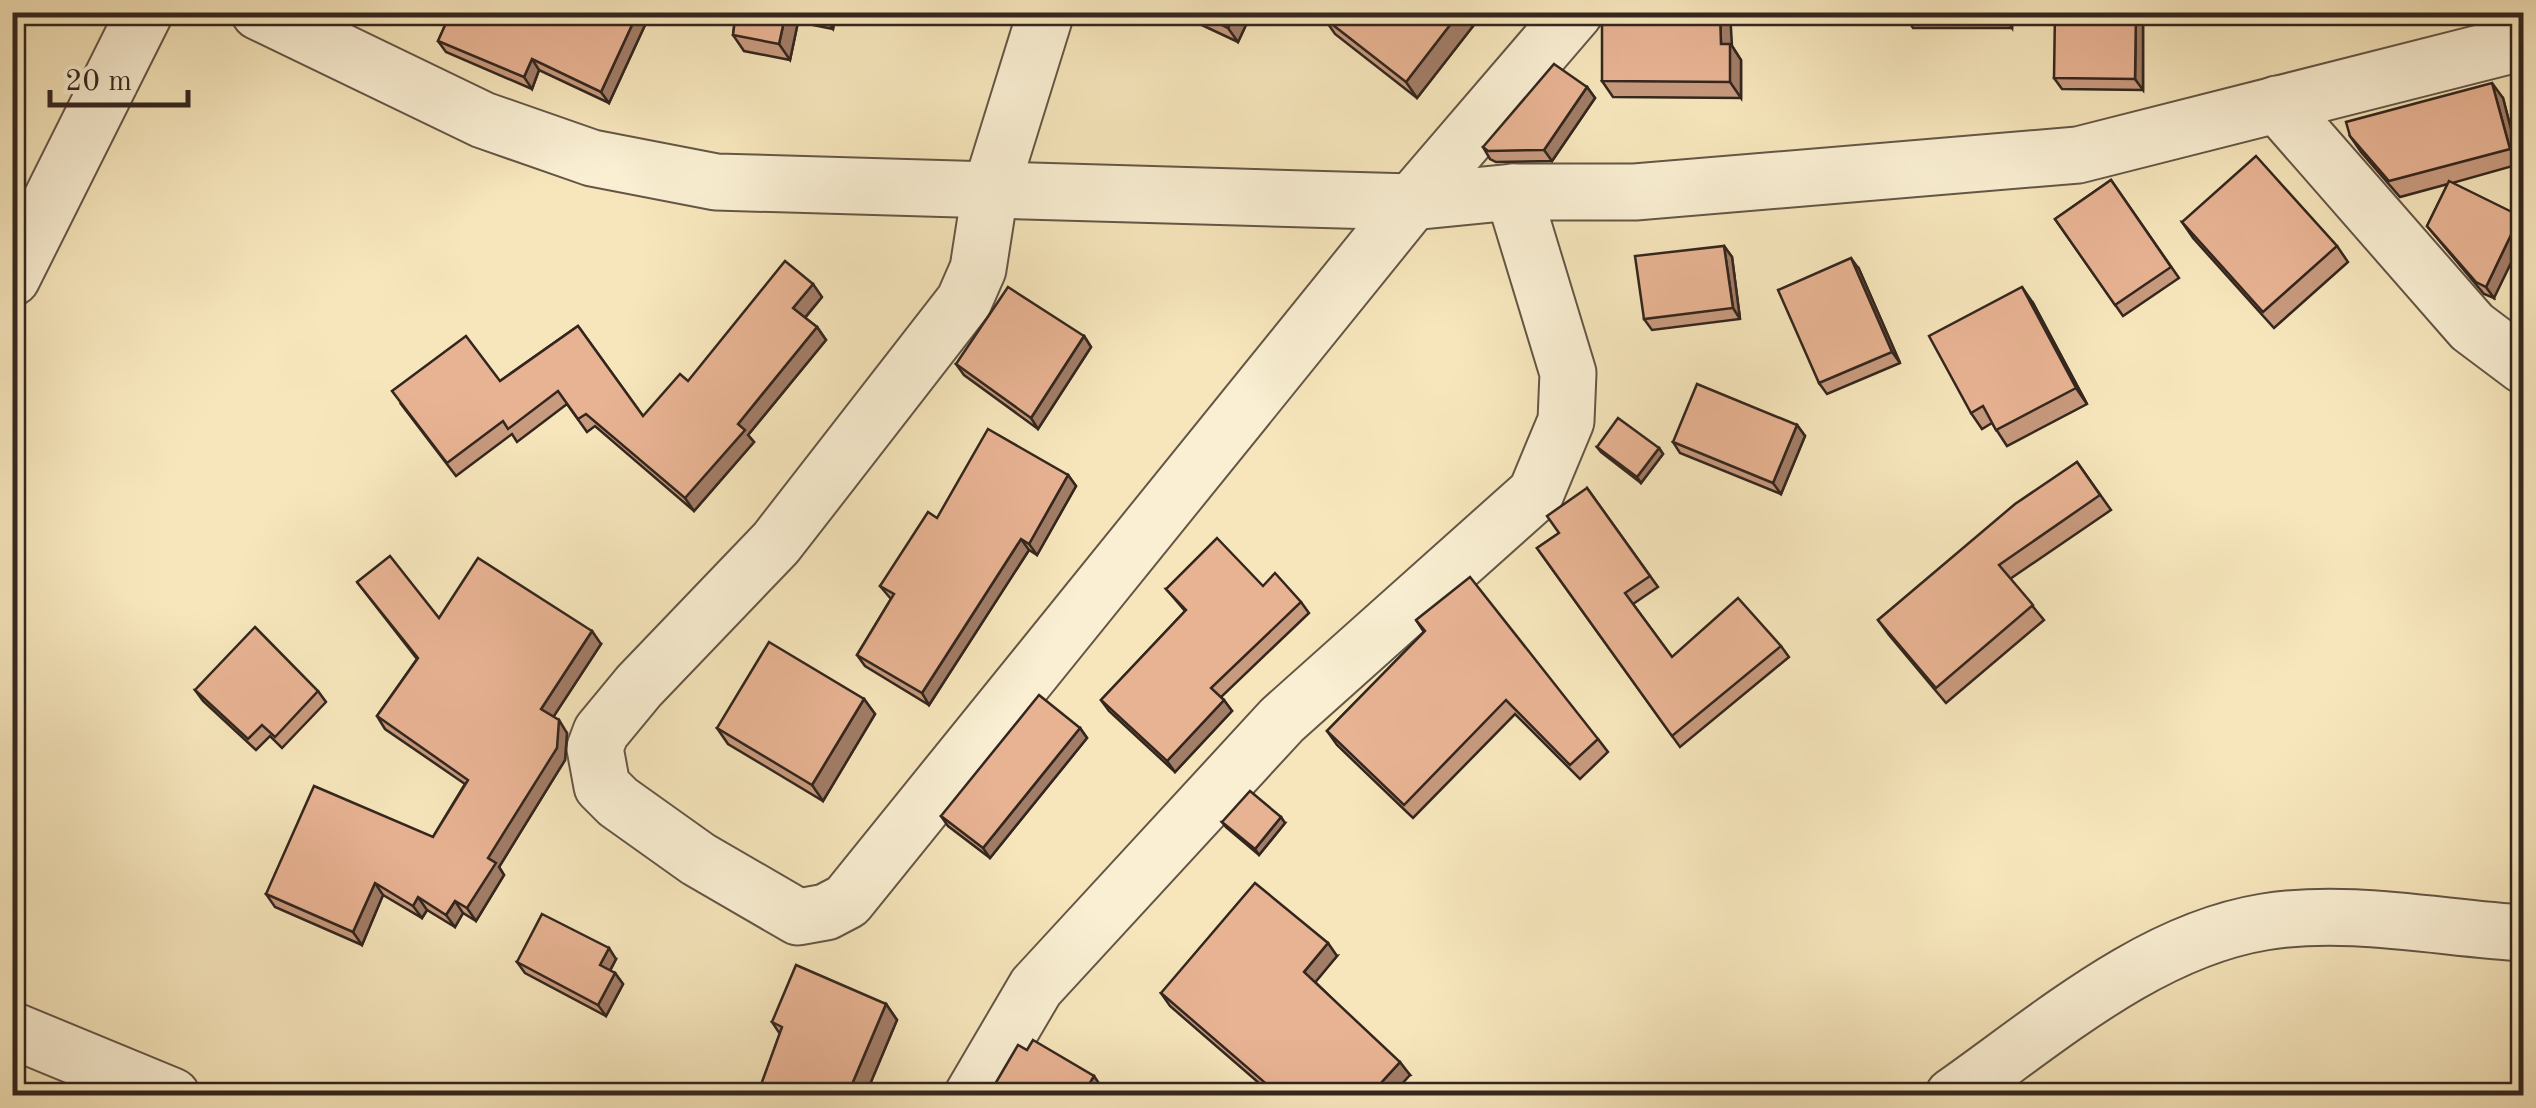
<svg xmlns="http://www.w3.org/2000/svg" width="2536" height="1108" viewBox="0 0 2536 1108" font-family="'Old Standard TT',serif">
	<style>
		.lines { fill: none; stroke-linecap: round; stroke-linejoin: round }
		.minor-casing { stroke: #645646; stroke-width: 59 }
		.minor { stroke: #faefd3; stroke-width: 55 }
		.wall { fill: #c89a7e; stroke: #33261e; stroke-width: 2.5 }
		.shaded-wall { fill: #a27d67; stroke: #33261e; stroke-width: 2.5 }
		.building { fill: #e8b393; stroke: #33261e; stroke-width: 2.5 }
	</style>
	<rect width="100%" height="100%" fill="#f7e6bc"/>
	<filter id="stains"><feTurbulence type="fractalNoise" baseFrequency=".002" numOctaves="4"/><feColorMatrix values="0 0 0 0 .2 0 0 0 0 .09 0 0 0 0 .02 0 0 0 .5 -.17"/></filter>
	<radialGradient id="worn" r=".72"><stop offset=".6" stop-color="#630" stop-opacity="0"/><stop offset="1" stop-color="#630" stop-opacity=".3"/></radialGradient>
	<g class="lines">
		<defs>
			<g id="minor">
				<polyline points="259,12 483,120 592,158 716,182 1412,202 1513,192 1635,192 2078,155 2524,42"/>
				<polyline points="1046,12 990,192 978,269 964,301 776,543 639,686 601,732 595,748 602,786 618,802 698,859 798,917 826,912 847,901 1412,202 1575,12"/>
				<polyline points="2277,104 2472,327 2524,366"/>
				<polyline points="12,278 145,12"/>
				<polyline points="12,1030 172,1096"/>
				<polyline points="972,1096 1036,987 1282,720 1536,493 1566,421 1568,373 1513,192"/>
				<path d="M1953,1096c94,-66 195,-155 311,-174 84,-14 176,6 260,11"/>
			</g>
		</defs>
		<use href="#minor" class="minor-casing"/>
		<use href="#minor" class="minor"/>
	</g>
	<g class="wall">
		<polygon points="451,12 651,12 609,103 539,70 532,89 446,52 438,41"/>
		<polygon points="736,12 836,12 833,29 798,22 790,60 744,51 733,35"/>
		<polygon points="1174,12 1252,12 1238,42"/>
		<polygon points="1329,12 1484,12 1417,98 1335,34 1324,18"/>
		<polygon points="1903,12 2012,12 2012,28 1913,28"/>
		<polygon points="2143,12 2143,90 2062,89 2054,78"/>
		<polygon points="1732,46 1741,60 1741,98 1613,97 1602,81"/>
		<polygon points="1587,87 1595,98 1552,161 1496,162 1490,159 1483,147"/>
		<polygon points="2503,98 2520,164 2452,183 2494,298 2484,294 2427,226 2448,184 2400,197 2361,152 2350,136"/>
		<polygon points="2111,180 2179,278 2123,316 2055,219"/>
		<polygon points="2182,222 2337,246 2348,262 2274,328 2193,238"/>
		<polygon points="1724,246 1732,257 1740,319 1652,330 1644,319"/>
		<polygon points="1859,269 1900,363 1827,394 1819,383"/>
		<polygon points="822,297 805,318 817,327 826,340 748,435 754,442 694,511 595,426 587,432 567,404 517,442 512,434 456,476 401,404 500,381 578,326 643,416 688,381"/>
		<polygon points="2033,303 2087,404 2007,446 1992,423 1982,429 1971,413"/>
		<polygon points="1084,336 1091,347 1038,429 964,375 956,364"/>
		<polygon points="1797,425 1805,436 1781,494 1680,453 1673,442"/>
		<polygon points="1597,447 1659,448 1663,454 1641,483 1601,452"/>
		<polygon points="2077,462 2111,510 2010,579 2044,620 1946,703 1889,635 1878,620"/>
		<polygon points="1068,475 1076,486 1037,555 1029,550 929,705 865,666 857,655 891,599 880,586 937,518"/>
		<polygon points="1587,488 1658,587 1633,604 1672,657 1781,646 1789,657 1680,747 1537,548 1559,533"/>
		<polygon points="357,582 439,618 601,644 553,717 567,733 565,760 499,867 504,875 476,921 463,913 455,927 427,910 422,918 383,895 362,945 275,907 266,894 433,837 465,784 385,729 377,716 417,659"/>
		<polygon points="1263,586 1301,602 1309,613 1221,697 1232,711 1175,772 1109,711 1101,700 1185,611 1166,589"/>
		<polygon points="1416,620 1598,739 1608,752 1580,779 1515,714 1413,818 1337,745 1327,731 1424,632"/>
		<polygon points="195,690 318,691 326,702 282,748 270,736 256,750 203,701"/>
		<polygon points="864,699 875,714 823,801 728,744 717,728"/>
		<polygon points="1080,728 1087,738 990,858 948,826 941,816"/>
		<polygon points="1222,822 1285,823 1259,855 1226,827"/>
		<polygon points="1337,956 1315,982 1410,1075 1267,1090 1170,1006 1161,993"/>
		<polygon points="616,959 610,971 615,973 623,984 606,1016 525,973 517,962"/>
		<polygon points="886,1004 897,1020 865,1096 757,1096 780,1034 772,1022"/>
	</g>
	<g class="shaded-wall">
		<polygon points="638,12 651,12 609,103 601,92"/>
		<polygon points="786,12 791,12 798,22 790,60 779,44"/>
		<polygon points="822,12 836,12 833,29 822,14"/>
		<polygon points="1235,12 1252,12 1238,42 1228,28"/>
		<polygon points="1460,12 1484,12 1417,98 1406,82"/>
		<polygon points="1720,12 1730,12 1732,46 1741,60 1741,98 1730,82 1721,44"/>
		<polygon points="2001,12 2012,12 2012,28"/>
		<polygon points="2136,12 2143,12 2143,90 2135,79"/>
		<polygon points="532,59 539,70 532,89 524,77"/>
		<polygon points="2492,83 2503,98 2520,164 2510,149"/>
		<polygon points="1587,87 1595,98 1552,161 1544,150"/>
		<polygon points="2520,216 2524,220 2524,236 2494,298 2486,287"/>
		<polygon points="1724,246 1732,257 1740,319 1733,308"/>
		<polygon points="1851,258 1859,269 1900,363 1892,352"/>
		<polygon points="813,284 822,297 802,321 793,308"/>
		<polygon points="2022,287 2033,303 2087,404 2076,388"/>
		<polygon points="817,327 826,340 748,435 754,442 694,511 685,498 738,424"/>
		<polygon points="1084,336 1091,347 1038,429 1031,418"/>
		<polygon points="1797,425 1805,436 1781,494 1773,483"/>
		<polygon points="1659,448 1663,454 1641,483 1637,477"/>
		<polygon points="1068,475 1076,486 1037,555 1029,544"/>
		<polygon points="1021,539 1029,550 929,705 922,693"/>
		<polygon points="592,631 601,644 550,722 541,709"/>
		<polygon points="864,699 875,714 823,801 812,785"/>
		<polygon points="1224,700 1232,711 1175,772 1167,761"/>
		<polygon points="559,720 567,733 565,760 499,867 504,875 476,921 467,908 488,858"/>
		<polygon points="1080,728 1087,738 990,858 983,848"/>
		<polygon points="1281,817 1285,823 1259,855 1255,849"/>
		<polygon points="375,883 383,895 362,945 353,932"/>
		<polygon points="418,897 427,910 422,918 413,906"/>
		<polygon points="455,901 463,913 455,927 446,915"/>
		<polygon points="1328,943 1337,956 1313,985 1304,972"/>
		<polygon points="609,948 616,959 607,976 600,965"/>
		<polygon points="615,973 623,984 606,1016 598,1005"/>
		<polygon points="886,1004 897,1020 865,1096 847,1096"/>
		<polygon points="1400,1062 1410,1075 1391,1096 1369,1096"/>
		<polygon points="1094,1076 1105,1092 1103,1096 1082,1096"/>
	</g>
	<g class="building">
		<polygon points="451,12 638,12 601,92 532,59 524,77 438,41"/>
		<polygon points="736,12 786,12 779,44 733,35"/>
		<polygon points="1195,12 1235,12 1228,28"/>
		<polygon points="1329,12 1460,12 1406,82 1324,18"/>
		<polygon points="1602,12 1720,12 1721,44 1730,44 1730,82 1602,81"/>
		<polygon points="2055,12 2136,12 2135,79 2054,78"/>
		<polygon points="1554,64 1587,87 1544,150 1488,151 1483,147"/>
		<polygon points="2492,83 2510,149 2389,181 2350,136 2346,122"/>
		<polygon points="2256,156 2337,246 2263,312 2182,222"/>
		<polygon points="2111,180 2171,267 2115,305 2055,219"/>
		<polygon points="2449,181 2520,216 2486,287 2476,282 2427,226"/>
		<polygon points="1724,246 1733,308 1644,319 1635,256"/>
		<polygon points="1851,258 1892,352 1819,383 1778,290"/>
		<polygon points="785,261 813,284 793,308 817,327 738,424 745,430 685,498 586,414 578,419 558,391 508,429 503,421 447,463 392,391 466,336 500,381 578,326 643,416 680,374 688,381"/>
		<polygon points="1008,287 1084,336 1031,418 956,364"/>
		<polygon points="2022,287 2076,388 1996,430 1983,406 1971,413 1929,336"/>
		<polygon points="1697,384 1797,425 1773,483 1673,442"/>
		<polygon points="1618,418 1659,448 1637,477 1597,447"/>
		<polygon points="988,429 1068,475 1029,544 1021,539 922,693 857,655 894,594 880,586 928,512 937,518"/>
		<polygon points="2077,462 2100,495 1999,565 2033,605 1936,688 1878,620 2015,504"/>
		<polygon points="1587,488 1650,576 1625,593 1672,657 1738,598 1781,646 1672,736 1537,548 1559,533 1547,516"/>
		<polygon points="1217,538 1263,586 1275,573 1301,602 1211,688 1224,700 1167,761 1101,700 1186,610 1166,589"/>
		<polygon points="390,556 439,618 478,558 592,631 541,709 559,720 557,748 488,858 496,863 467,908 455,901 446,915 418,897 413,906 375,883 353,932 266,894 314,786 433,837 468,780 377,716 418,658 357,582"/>
		<polygon points="1470,577 1598,739 1570,765 1506,700 1404,805 1327,731 1425,631 1416,620"/>
		<polygon points="255,627 318,691 275,737 262,725 248,739 195,690"/>
		<polygon points="769,642 864,699 812,785 717,728"/>
		<polygon points="1039,695 1080,728 983,848 941,816"/>
		<polygon points="1250,791 1281,817 1255,849 1222,822"/>
		<polygon points="1255,883 1328,943 1304,972 1400,1062 1369,1096 1262,1096 1270,1087 1161,993"/>
		<polygon points="542,914 609,948 600,965 615,973 598,1005 517,962"/>
		<polygon points="796,965 886,1004 847,1096 757,1096 782,1027 772,1022"/>
		<polygon points="1033,1040 1094,1076 1082,1096 988,1096 1018,1045 1027,1050"/>
	</g>
	<rect width="2536" height="1108" fill="none" stroke="#f7e6bc" stroke-width="50"/>
	<rect x="15" y="15" width="2506" height="1078" fill="none" stroke="#33261e" stroke-width="5"/>
	<rect x="25" y="25" width="2486" height="1058" fill="none" stroke="#33261e" stroke-width="2.5"/>
	<path d="M50 90v15h138v-15" fill="none" stroke="#33261e" stroke-width="5"/>
	<text x="65" y="90" font-size="30" fill="#33261e" stroke="#faefd3" stroke-width="8" paint-order="stroke">20 m</text>
	<rect width="100%" height="100%" filter="url(#stains)"/>
	<rect width="100%" height="100%" fill="url(#worn)"/>
</svg>
